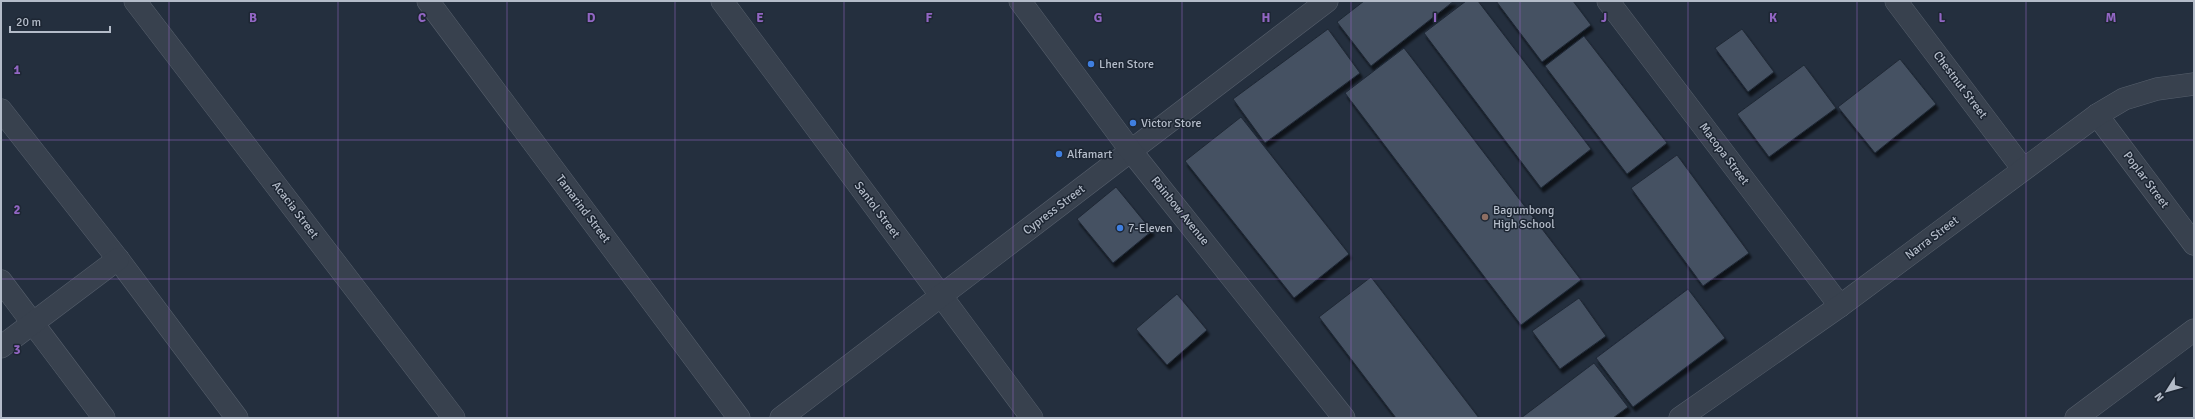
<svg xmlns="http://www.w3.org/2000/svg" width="2195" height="419" viewBox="0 0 2195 419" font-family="Signika,sans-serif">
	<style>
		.building { fill: #455162; stroke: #1f2835; filter: url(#shadow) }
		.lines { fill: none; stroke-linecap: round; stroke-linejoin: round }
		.minor-casing { stroke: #565f6c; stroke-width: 23 }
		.tertiary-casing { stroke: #565f6c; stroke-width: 23 }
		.minor { stroke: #38414e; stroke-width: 22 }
		.tertiary { stroke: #38414e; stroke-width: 22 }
		.grid { fill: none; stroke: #9266c3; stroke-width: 1; stroke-opacity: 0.55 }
		.shop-dot { fill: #3f7fe0; stroke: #1d2633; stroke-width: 1.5 }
		.education-dot { fill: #8d6e63; stroke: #1d2633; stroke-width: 1.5 }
		.labels { text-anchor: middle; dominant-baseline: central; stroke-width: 3; stroke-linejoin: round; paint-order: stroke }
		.poi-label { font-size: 12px; fill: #b4bcc9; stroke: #1d2633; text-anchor: start }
		.street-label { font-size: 12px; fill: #b4bcc9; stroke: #1d2633 }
		.grid-label { font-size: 13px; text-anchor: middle; font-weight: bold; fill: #9266c3; stroke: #1d2633; stroke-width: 3; stroke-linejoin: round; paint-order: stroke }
	</style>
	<defs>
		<filter id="shadow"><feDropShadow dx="2.5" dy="4.5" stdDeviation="1" flood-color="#0009"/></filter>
	</defs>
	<rect width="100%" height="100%" fill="#242f3e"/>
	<g class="building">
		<polygon points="1364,1 1454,1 1371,66 1337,22"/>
		<polygon points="1466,1 1478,1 1591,149 1541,188 1424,33"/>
		<polygon points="1496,1 1573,1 1591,25 1542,62"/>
		<polygon points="1328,29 1360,73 1265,143 1233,99"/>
		<polygon points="1742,29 1774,72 1748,92 1715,48"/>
		<polygon points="1584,36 1667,143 1627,174 1545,66"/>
		<polygon points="1404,48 1581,280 1521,325 1345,93"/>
		<polygon points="1900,59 1936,104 1875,153 1838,107"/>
		<polygon points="1804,65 1836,108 1769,157 1737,114"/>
		<polygon points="1241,117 1349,254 1294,298 1185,161"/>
		<polygon points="1677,155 1749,253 1703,286 1631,188"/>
		<polygon points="1116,187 1152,231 1113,263 1077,219"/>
		<polygon points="1371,277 1479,418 1396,418 1319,317"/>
		<polygon points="1688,289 1725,338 1633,407 1596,358"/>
		<polygon points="1177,294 1207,330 1167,365 1136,329"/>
		<polygon points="1579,298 1606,336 1560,369 1532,331"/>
		<polygon points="1594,363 1628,407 1613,418 1521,418"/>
	</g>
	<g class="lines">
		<defs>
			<g id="minor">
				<polyline points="135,1 454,418"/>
				<polyline points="428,1 739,418"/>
				<polyline points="722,1 1032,418"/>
				<polyline points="1608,1 1840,306"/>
				<polyline points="1896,1 2023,169"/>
				<polyline points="1,110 118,259 237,418"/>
				<polyline points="2097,115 2194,244"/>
				<polyline points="1,281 104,418"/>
				<polyline points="1,347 118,259"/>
				<polyline points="781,418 1327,1"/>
				<polyline points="2076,418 2194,330"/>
			</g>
			<g id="tertiary">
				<polyline points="1020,1 1131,151 1344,418"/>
				<polyline points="1680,418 1840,306 2097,115 2124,99 2157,89 2194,84"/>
			</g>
		</defs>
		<use href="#minor" class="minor-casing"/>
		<use href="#tertiary" class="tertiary-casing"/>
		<use href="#minor" class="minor"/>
		<use href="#tertiary" class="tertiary"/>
	</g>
	<path class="grid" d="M169,1v417M338,1v417M507,1v417M675,1v417M844,1v417M1013,1v417M1182,1v417M1351,1v417M1520,1v417M1688,1v417M1857,1v417M2026,1v417M1,140h2193M1,279h2193"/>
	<g class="shop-dot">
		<circle cx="1091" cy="64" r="4"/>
		<circle cx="1133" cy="123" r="4"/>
		<circle cx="1059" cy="154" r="4"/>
		<circle cx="1120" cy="228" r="4"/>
	</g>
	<circle class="education-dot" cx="1485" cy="217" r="4"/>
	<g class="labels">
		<g class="poi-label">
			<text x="1099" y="64">Lhen Store</text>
			<text x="1141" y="123">Victor Store</text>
			<text x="1067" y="154">Alfamart</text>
			<text x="1493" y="210">Bagumbong<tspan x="1493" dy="14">High School</tspan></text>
			<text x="1128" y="228">7-Eleven</text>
		</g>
		<g class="street-label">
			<text transform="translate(1960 85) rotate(53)">Chestnut Street</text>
			<text transform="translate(1724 154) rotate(53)">Macopa Street</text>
			<text transform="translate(2146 180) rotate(53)">Poplar Street</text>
			<text transform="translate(583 209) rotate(53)">Tamarind Street</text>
			<text transform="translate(295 210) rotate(53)">Acacia Street</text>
			<text transform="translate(877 210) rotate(53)">Santol Street</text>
			<text transform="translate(1054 210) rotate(-37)">Cypress Street</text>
			<text transform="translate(1180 211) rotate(51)">Rainbow Avenue</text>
			<text transform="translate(1932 238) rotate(-37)">Narra Street</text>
		</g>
	</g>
	<g class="grid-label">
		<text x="253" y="22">B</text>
		<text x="422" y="22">C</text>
		<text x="591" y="22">D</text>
		<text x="760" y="22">E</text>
		<text x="929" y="22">F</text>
		<text x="1098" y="22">G</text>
		<text x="1266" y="22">H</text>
		<text x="1435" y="22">I</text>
		<text x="1604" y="22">J</text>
		<text x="1773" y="22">K</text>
		<text x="1942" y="22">L</text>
		<text x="2111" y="22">M</text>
		<text x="17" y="74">1</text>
		<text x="17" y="214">2</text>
		<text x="17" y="354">3</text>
	</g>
	<rect width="2195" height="419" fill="none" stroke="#b4bcc9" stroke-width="4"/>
	<g transform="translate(2167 391) rotate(233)" stroke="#1d2633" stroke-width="3" paint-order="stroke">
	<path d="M0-3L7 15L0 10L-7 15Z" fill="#b4bcc9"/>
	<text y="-6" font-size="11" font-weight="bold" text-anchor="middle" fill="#b4bcc9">N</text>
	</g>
	<path d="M10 26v6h100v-6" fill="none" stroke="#b4bcc9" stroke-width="2"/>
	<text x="16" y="26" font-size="12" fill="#b4bcc9" stroke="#1d2633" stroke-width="3" paint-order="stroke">20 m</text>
</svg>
